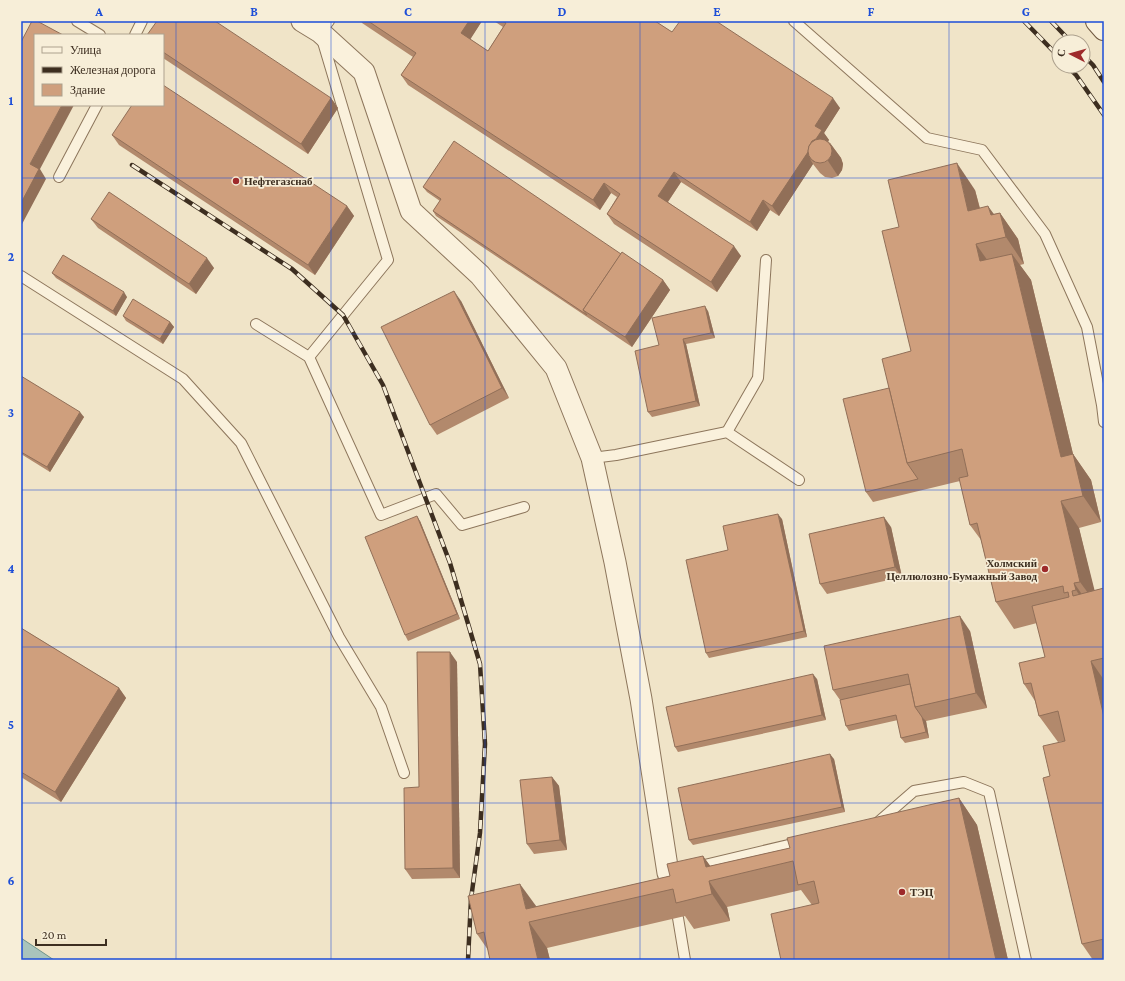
<svg xmlns="http://www.w3.org/2000/svg" width="1125" height="981" viewBox="0 0 1125 981" font-family="'Crimson Pro',serif">
	<style>
		.water { fill: #a9c4bc; stroke: #6f938a }
		.lines { fill: none; stroke-linecap: round; stroke-linejoin: round }
		.lane-casing { stroke: #8d765c; stroke-width: 12 }
		.street-casing { stroke: #8d765c; stroke-width: 23 }
		.secondary-casing { stroke: #6f573f; stroke-width: 24 }
		.lane { stroke: #faf1dc; stroke-width: 10 }
		.street { stroke: #faf1dc; stroke-width: 21 }
		.secondary { stroke: #faf1dc; stroke-width: 22 }
		.rail-casing { stroke: #3d2e20; stroke-width: 4.5 }
		.rail { stroke: #f7eed8; stroke-width: 3; stroke-dasharray: 9; stroke-linecap: butt }
		.wall { fill: #b2896c }
		.shaded-wall { fill: #916f58 }
		.building { fill: #cf9f7d; stroke: #916f58 }
		.grid { fill: none; stroke: #1d4ed8; stroke-width: 1; stroke-opacity: 0.55 }
		.poi-dot { fill: #9e2a2b; stroke: #f7eed8; stroke-width: 1.5 }
		.labels { text-anchor: middle; dominant-baseline: central; stroke-width: 3.5; stroke-linejoin: round; paint-order: stroke }
		.poi-label { font-size: 11px; font-weight: bold; fill: #3d2e20; stroke: #f7eed8; text-anchor: start }
		.neatline { fill: none; stroke: #1d4ed8; stroke-width: 1.5 }
		.grid-label { font-size: 13px; text-anchor: middle; font-weight: bold; fill: #1d4ed8 }
	</style>
	<rect width="100%" height="100%" fill="#f0e4c8"/>
	<polygon class="water" points="21,938 54,960 21,960"/>
	<g class="lines">
		<defs>
			<g id="lane">
				<polyline points="77,21 100,35"/>
				<polyline points="794,21 927,138 982,150 1045,234 1087,327 1102,405 1104,422"/>
				<polyline points="135,35 142,21"/>
				<polyline points="59,177 97,105"/>
				<polyline points="21,276 183,379 241,443 339,637 381,707 404,773"/>
				<polyline points="256,324 309,357 381,515 436,494 462,525 524,507"/>
				<polyline points="309,357 388,260 320,32 329,21"/>
				<polyline points="727,432 758,378 766,260"/>
				<polyline points="592,458 616,455 727,432 799,480"/>
				<polyline points="876,824 914,791 964,782 989,792 1026,960"/>
				<polyline points="696,867 801,842"/>
				<polyline points="678,918 685,960"/>
			</g>
			<polyline id="street" points="302,21 320,32 364,72 411,211 480,275 556,368 592,458 615,562 641,699 668,873"/>
			<polyline id="secondary" points="1097,21 1104,29"/>
		</defs>
		<use href="#lane" class="lane-casing"/>
		<use href="#street" class="street-casing"/>
		<use href="#secondary" class="secondary-casing"/>
		<use href="#lane" class="lane"/>
		<use href="#street" class="street"/>
		<use href="#secondary" class="secondary"/>
		<defs>
			<g id="rail">
				<polyline points="1024,21 1059,57"/>
				<polyline points="1051,21 1071,42"/>
				<polyline points="1083,55 1093,65 1104,82"/>
				<polyline points="1067,66 1076,75 1104,115"/>
				<polyline points="132,165 292,269 343,315 383,385 450,563 480,664 485,744 480,833 471,899 468,960"/>
			</g>
		</defs>
		<use href="#rail" class="rail-casing"/>
		<use href="#rail" class="rail"/>
	</g>
	<g class="wall">
		<polygon points="361,21 482,21 470,39 488,51 503,27 494,21 655,21 672,32 840,108 824,133 829,140 828,141 830,143 841,158 843,164 842,170 838,176 832,178 825,177 820,173 813,164 779,216 770,210 757,231 681,182 668,202 741,256 717,292 614,224 607,214 617,197 611,193 600,210 408,85 401,75 413,57 362,23"/>
		<polygon points="163,35 331,98 338,108 308,154 163,58"/>
		<polygon points="112,135 347,206 354,216 315,275 119,145"/>
		<polygon points="423,187 621,254 663,280 670,290 632,347 436,216 433,211 440,201 427,192"/>
		<polygon points="975,190 980,208 994,214 1000,213 1018,239 1024,264 1020,265 1031,280 1073,454 1091,480 1101,522 1079,528 1094,591 1104,588 1104,960 1093,960 1082,944 1050,776 1065,741 1058,742 1039,716 1035,701 1024,684 1045,657 1037,623 1014,629 996,602 981,540 970,525 960,481 873,502 866,492 889,388 911,351 899,227"/>
		<polygon points="91,219 214,268 196,294 98,228"/>
		<polygon points="52,273 127,297 116,316 56,278"/>
		<polygon points="461,301 509,398 437,435 430,425"/>
		<polygon points="708,311 715,338 686,344 700,406 652,417 648,412 659,345"/>
		<polygon points="123,316 170,322 174,327 163,344 126,321"/>
		<polygon points="21,376 84,417 50,472 21,454"/>
		<polygon points="782,519 807,637 709,658 706,653 728,550"/>
		<polygon points="420,521 460,619 408,641 405,635"/>
		<polygon points="891,527 902,577 827,594 820,584"/>
		<polygon points="21,628 119,688 126,698 61,802 21,777"/>
		<polygon points="970,631 987,708 926,721 929,738 905,743 901,738 898,720 849,731 846,726 840,700 833,690"/>
		<polygon points="457,662 460,878 412,879 405,869 419,787"/>
		<polygon points="817,679 826,720 678,752 675,747"/>
		<polygon points="834,759 845,812 693,845 689,840"/>
		<polygon points="552,777 559,786 567,850 534,854 527,844"/>
		<polygon points="959,798 977,825 1008,960 781,960 812,905 801,890 727,907 730,921 694,929 685,916 547,948 550,960 490,960 488,950 477,934 536,907 670,876 703,856 710,866 790,848"/>
	</g>
	<g class="shaded-wall">
		<polygon points="469,21 482,21 468,43 461,33"/>
		<polygon points="331,98 338,108 308,154 301,144"/>
		<polygon points="833,98 840,108 824,133 829,140 814,162 810,159 813,164 779,216 772,206 815,126"/>
		<polygon points="62,105 74,105 40,169 46,179 21,226 21,203 30,164"/>
		<polygon points="830,143 841,158 843,164 842,170 838,176 828,161"/>
		<polygon points="957,163 975,190 987,237 968,211"/>
		<polygon points="674,172 681,182 665,206 658,196"/>
		<polygon points="604,183 611,193 600,210 593,200"/>
		<polygon points="763,200 770,210 757,231 750,222"/>
		<polygon points="347,206 354,216 315,275 308,265"/>
		<polygon points="988,206 1004,228 1000,213 1018,239 1024,264 991,215"/>
		<polygon points="976,244 995,271 980,261"/>
		<polygon points="734,246 741,256 717,292 711,282"/>
		<polygon points="1012,254 1031,280 1073,454 1091,480 1101,522 1083,496 1061,457"/>
		<polygon points="207,258 214,268 196,294 189,284"/>
		<polygon points="663,280 670,290 632,347 625,337"/>
		<polygon points="454,291 461,301 509,398 502,388"/>
		<polygon points="124,292 127,297 116,316 113,311"/>
		<polygon points="705,306 708,311 715,338 711,333"/>
		<polygon points="170,322 174,327 163,344 160,339"/>
		<polygon points="683,339 686,344 700,406 696,401"/>
		<polygon points="80,412 84,417 50,472 47,467"/>
		<polygon points="1061,501 1079,528 1099,608 1080,582"/>
		<polygon points="778,514 782,519 807,637 804,631"/>
		<polygon points="417,516 420,521 460,619 457,614"/>
		<polygon points="884,517 891,527 902,577 895,567"/>
		<polygon points="1074,583 1093,610 1094,617 1076,590"/>
		<polygon points="960,616 970,631 987,708 976,693"/>
		<polygon points="450,652 457,662 460,878 453,868"/>
		<polygon points="1091,661 1104,680 1104,717"/>
		<polygon points="813,674 817,679 826,720 822,715"/>
		<polygon points="119,688 126,698 61,802 55,792"/>
		<polygon points="922,717 926,721 929,738 926,732"/>
		<polygon points="830,754 834,759 845,812 842,807"/>
		<polygon points="552,777 559,786 567,850 560,840"/>
		<polygon points="959,798 977,825 1008,960 996,960"/>
		<polygon points="703,856 719,878 706,867"/>
		<polygon points="709,881 727,907 730,921 712,894"/>
		<polygon points="520,884 539,910 526,909"/>
		<polygon points="529,922 547,948 550,960 538,960"/>
	</g>
	<g class="building">
		<polygon points="32,21 37,21 63,35 35,35 35,105 62,105 30,164 39,169 21,203 21,42"/>
		<polygon points="157,21 215,21 331,98 301,144 163,52 163,35 147,35"/>
		<polygon points="368,21 469,21 461,33 488,51 506,23 502,21 655,21 672,32 680,21 716,21 833,98 815,126 822,130 816,139 812,141 809,146 808,152 772,206 763,200 750,222 674,172 658,196 734,246 711,282 607,214 620,194 604,183 593,200 401,75 416,53"/>
		<polygon points="163,85 347,206 308,265 112,135 132,105 163,105"/>
		<circle cx="820" cy="151" r="12"/>
		<polygon points="454,141 621,254 583,310 587,315 433,211 441,199 423,187"/>
		<polygon points="957,163 968,211 988,206 991,215 1000,213 1006,237 976,244 980,261 1012,254 1061,457 1073,454 1083,496 1061,501 1080,582 1074,583 1076,590 1072,591 1073,596 1104,588 1104,658 1091,661 1104,717 1104,939 1082,944 1043,778 1050,776 1043,746 1065,741 1058,711 1039,716 1031,683 1024,684 1019,663 1045,657 1032,606 1069,597 1068,592 1064,593 1063,586 996,602 977,523 970,525 959,478 968,476 962,449 907,463 882,359 911,351 882,231 899,227 888,180"/>
		<polygon points="109,192 207,258 189,284 91,219"/>
		<polygon points="622,252 663,280 625,337 583,310"/>
		<polygon points="63,255 124,292 113,311 52,273"/>
		<polygon points="454,291 502,388 430,425 381,327"/>
		<polygon points="133,299 170,322 160,339 123,316"/>
		<polygon points="705,306 711,333 683,339 696,401 648,412 635,351 659,345 652,318"/>
		<polygon points="21,376 80,412 47,467 21,452"/>
		<polygon points="889,388 907,463 918,479 866,492 843,399"/>
		<polygon points="778,514 804,631 706,653 686,560 728,550 723,526"/>
		<polygon points="417,516 457,614 405,635 365,537"/>
		<polygon points="884,517 895,567 820,584 809,534"/>
		<polygon points="960,616 976,693 915,707 908,674 833,690 824,646"/>
		<polygon points="21,628 119,688 55,792 21,772"/>
		<polygon points="417,652 450,652 453,868 405,869 404,788 419,787"/>
		<polygon points="813,674 822,715 675,747 666,707"/>
		<polygon points="910,684 915,707 922,717 926,732 901,738 896,715 846,726 840,700"/>
		<polygon points="830,754 842,807 689,840 678,788"/>
		<polygon points="552,777 560,840 527,844 520,780"/>
		<polygon points="959,798 996,960 781,960 771,914 819,903 814,881 798,885 793,861 709,881 712,894 676,903 673,889 529,922 538,960 490,960 484,932 477,934 468,896 520,884 526,909 670,876 667,864 703,856 706,867 790,848 787,838"/>
	</g>
	<path class="grid" d="M176,21v939M331,21v939M485,21v939M640,21v939M794,21v939M949,21v939M21,178h1083M21,334h1083M21,490h1083M21,647h1083M21,803h1083"/>
	<g class="poi-dot">
		<circle cx="236" cy="181" r="4"/>
		<circle cx="1045" cy="569" r="4"/>
		<circle cx="902" cy="892" r="4"/>
	</g>
	<g class="labels">
		<g class="poi-label">
			<text x="244" y="181">Нефтегазснаб</text>
			<text x="1037" y="563" text-anchor="end">Холмский<tspan x="1037" dy="13">Целлюлозно-Бумажный Завод</tspan></text>
			<text x="910" y="892">ТЭЦ</text>
		</g>
	</g>
	<rect width="1125" height="981" fill="none" stroke="#f7eed8" stroke-width="44"/>
	<rect x="34" y="34" width="130" height="72" fill="#f7eed8" stroke="#ada18e"/>
	<rect x="42" y="47" width="20" height="6" fill="#faf1dc" stroke="#ada18e"/>
	<text x="70" y="54" font-size="12" fill="#3d2e20">Улица</text>
	<rect x="42" y="67" width="20" height="6" fill="#3d2e20" stroke="#ada18e"/>
	<text x="70" y="74" font-size="12" fill="#3d2e20">Железная дорога</text>
	<rect x="42" y="84" width="20" height="12" fill="#cf9f7d" stroke="#ada18e"/>
	<text x="70" y="94" font-size="12" fill="#3d2e20">Здание</text>
	<g transform="translate(1071 54) rotate(276)"><circle r="19" fill="#f7eed8" stroke="#ada18e"/>
	<path d="M0-3L7 15L0 10L-7 15Z" fill="#9e2a2b"/>
	<text y="-6" font-size="11" font-weight="bold" text-anchor="middle" fill="#3d2e20">С</text>
	</g>
	<path d="M36 939v6h70v-6" fill="none" stroke="#3d2e20" stroke-width="2"/>
	<text x="42" y="939" font-size="12" fill="#3d2e20" stroke="#f7eed8" stroke-width="3" paint-order="stroke">20 m</text>
	<rect x="22" y="22" width="1081" height="937" class="neatline"/>
	<g class="grid-label">
		<text x="99" y="16">A</text>
		<text x="254" y="16">B</text>
		<text x="408" y="16">C</text>
		<text x="562" y="16">D</text>
		<text x="717" y="16">E</text>
		<text x="871" y="16">F</text>
		<text x="1026" y="16">G</text>
		<text x="11" y="105">1</text>
		<text x="11" y="261">2</text>
		<text x="11" y="417">3</text>
		<text x="11" y="573">4</text>
		<text x="11" y="729">5</text>
		<text x="11" y="885">6</text>
	</g>
</svg>
